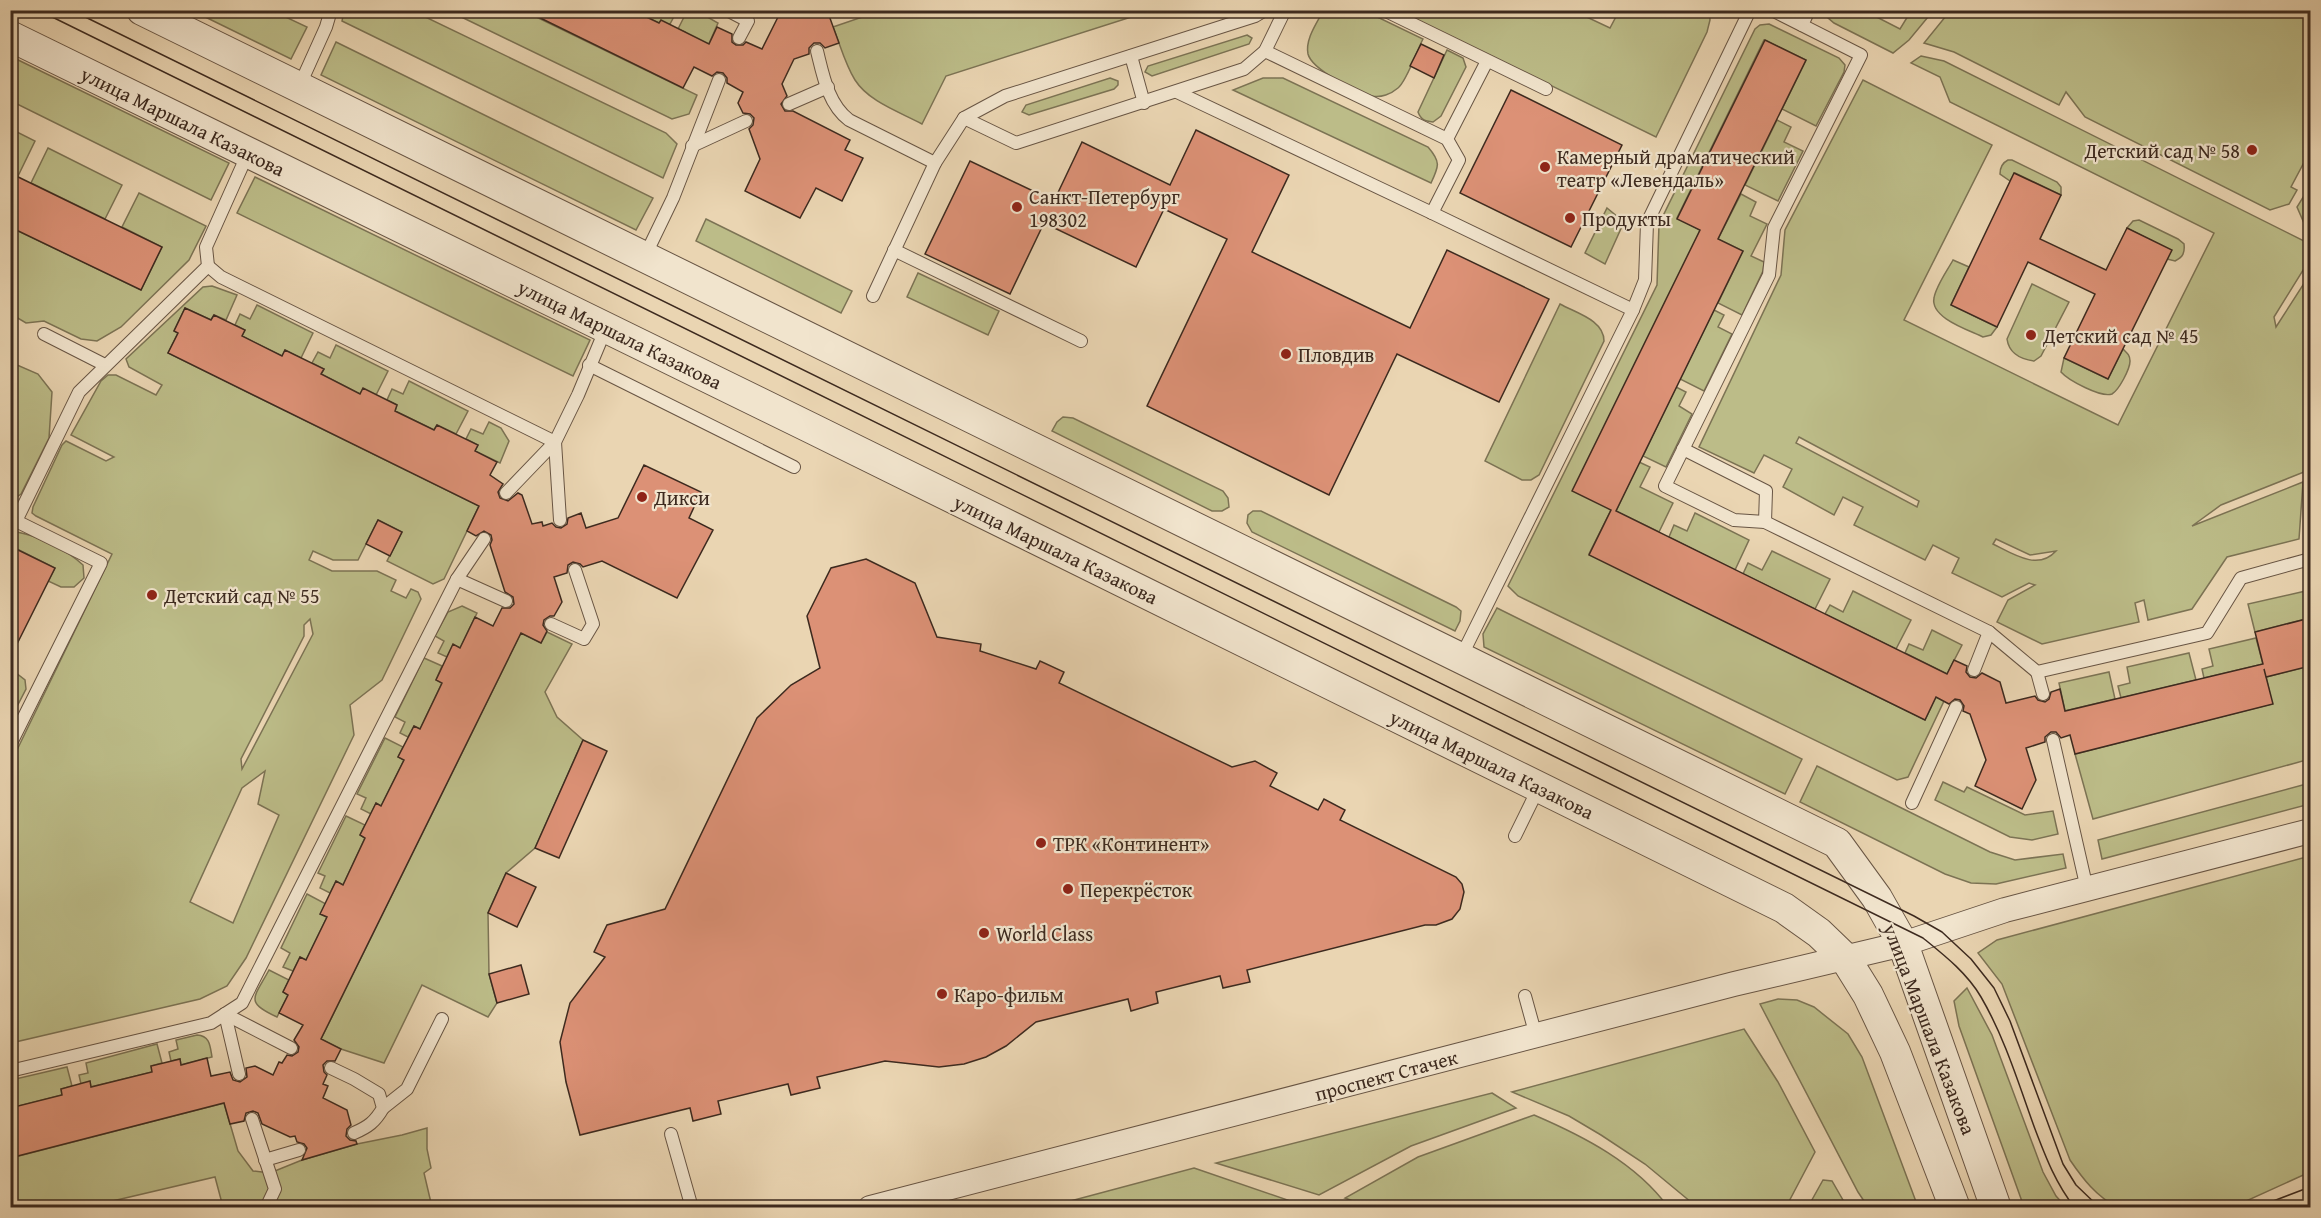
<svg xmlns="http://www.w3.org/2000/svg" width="2321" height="1218" viewBox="0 0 2321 1218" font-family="'Gentium Book Plus',serif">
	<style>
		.green { fill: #bcbc88; stroke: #7c7354; stroke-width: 1.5; fill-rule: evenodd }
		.building { fill: #dc9176; stroke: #3d2a1f; stroke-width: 1.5 }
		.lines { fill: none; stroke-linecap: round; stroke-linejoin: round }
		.service-casing { stroke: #685544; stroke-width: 14 }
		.minor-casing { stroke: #685544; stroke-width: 26 }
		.tertiary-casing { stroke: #685544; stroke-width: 32 }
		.service { stroke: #f1e4cd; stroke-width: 12 }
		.minor { stroke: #f1e4cd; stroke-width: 24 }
		.tertiary { stroke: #f1e4cd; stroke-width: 30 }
		.tram { stroke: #3d2a1f; stroke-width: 1.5 }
		.poi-dot { fill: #8f2418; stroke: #f1e4cd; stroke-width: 2 }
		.labels { text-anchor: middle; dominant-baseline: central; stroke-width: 4.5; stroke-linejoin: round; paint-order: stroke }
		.street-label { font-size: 20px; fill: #3d2a1f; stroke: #f1e4cd }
		.poi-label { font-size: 20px; fill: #3d2a1f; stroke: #f1e4cd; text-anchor: start }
	</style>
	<rect width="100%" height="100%" fill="#ead5b2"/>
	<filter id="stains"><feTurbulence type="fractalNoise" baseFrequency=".00333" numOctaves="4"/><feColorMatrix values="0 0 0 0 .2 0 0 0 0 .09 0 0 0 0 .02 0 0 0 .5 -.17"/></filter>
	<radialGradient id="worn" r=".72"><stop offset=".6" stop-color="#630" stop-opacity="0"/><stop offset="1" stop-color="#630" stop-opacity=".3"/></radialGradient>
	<g class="green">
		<polygon points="193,11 273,11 307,27 291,59"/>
		<polygon points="344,11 413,11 666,133 677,144 663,178 342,21"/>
		<polygon points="449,11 524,11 697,95 689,114 672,119"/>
		<polygon points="632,11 677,11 670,24 659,23"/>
		<polygon points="687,11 697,11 718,23 707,48 684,36 685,32 678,29"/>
		<path d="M880,11v-1l270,1 -204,65 -24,48c-22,-12 -53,-22 -67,-44 -10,-16 -15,-36 -22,-53z"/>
		<path d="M1323,11h42l58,28c-6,11 -16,42 -25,49 -7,6 -17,10 -26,8 -15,-4 -60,-26 -64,-42 -3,-15 9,-31 15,-43z"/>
		<polygon points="1399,11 1574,11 1610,28 1619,11 1709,11 1710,20 1707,32 1656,137"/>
		<polygon points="1826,11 1865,11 1900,29 1911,11 1933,11 1909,40 1893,53 1834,23 1827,17"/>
		<polygon points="1950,11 2310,11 2310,151 2291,187 2297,190 2289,204 2270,210 2085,117 2066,92 2059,105 1954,52 1924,43"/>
		<polygon points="1769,24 1839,58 1845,65 1844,72 1816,126 1782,109 1806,60 1764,40 1677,218 1700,230 1611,510 1589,554 1925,720 1936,697 1944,701 1908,777 1897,780 1518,596 1508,586 1657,285 1659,224 1755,29 1760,25"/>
		<polygon points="1247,35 1252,38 1249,44 1152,76 1145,72 1148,66"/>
		<polygon points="336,42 653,198 636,230 321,75"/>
		<path d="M1447,50l16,8 3,9 -25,49 -8,6c-8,-1 -12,-2 -15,-10z"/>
		<polygon points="10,56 229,163 211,200 11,101"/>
		<path d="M1921,56l23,5 366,183v15l-36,58 2,10 34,-53v65l-6,133 -83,33 -29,21 111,-44 -4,57 -72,18 -35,52 -44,11 -4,-20 -9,3 4,19 -97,22 -45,-22 11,-22 27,-15 -6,-2 -27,14 -50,-24 7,-15 -26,-13 -8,15 -71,-35 9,-18 -20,-10 -9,18 -51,-28 9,-18 -28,-14 -10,18 -55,-26 82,-172 4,-45 78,-150 129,65 -88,175 214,105 96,-192 -264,-131 -10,-25 -29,-14zM1799,437l120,64 -2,6 -121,-64zM1996,539l34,16 26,-4c-18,20 -43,3 -63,-7z"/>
		<polygon points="1110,78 1118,81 1118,85 1114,89 1029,115 1022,112 1026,105"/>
		<path d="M1263,78h20l145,69c13,15 11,19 3,36l-198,-93z"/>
		<polygon points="1777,120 1791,127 1784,142 1803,151 1778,201 1745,185"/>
		<polygon points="11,129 35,141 18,176 11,173"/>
		<polygon points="48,148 122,185 105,219 31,183"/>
		<path d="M2008,160h4l45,22 4,5v8l-46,-22 -5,8 -10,-7c0,-6 2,-11 8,-14z"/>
		<polygon points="255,177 590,340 573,376 237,213"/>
		<polygon points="139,193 206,226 189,260 121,327 97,341 81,339 44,321 26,323 11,314 10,227 141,290 162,247 122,227"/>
		<polygon points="1741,194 1756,202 1750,216 1767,224 1751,256 1764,262 1763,271 1742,315 1718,303 1743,251 1718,239"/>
		<polygon points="2305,194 2310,198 2310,232 2307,230 2297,207"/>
		<polygon points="1607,208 1624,222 1605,264 1585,253"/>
		<polygon points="706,219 852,291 841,313 696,241"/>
		<path d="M2139,220l39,19 6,5c1,9 -1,13 -9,17l-8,-2 4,-9 -44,-22 6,-7z"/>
		<path d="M1953,260l16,7 -18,38 46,22 -6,8 -8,2c-14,-7 -53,-19 -49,-39 2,-12 13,-27 19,-38z"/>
		<polygon points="918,273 999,311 988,335 907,297"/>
		<path d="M2032,284l37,18 -28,54 -7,5c-15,-2 -25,-8 -27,-22z"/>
		<path d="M212,286l25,9 -11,25 -12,-5 -3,5 -26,-12 -11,23 4,2 -10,20 311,153 -35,73 -11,5 -46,-23 15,-29 -24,-12 -20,40h-25l-20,-9 -4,9 23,11h45l19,9 -5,11 15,7 5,-9 7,3 3,7 -39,81 -32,25 4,30 -108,223 -19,28 -27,13 -189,44 -1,-290 5,1 97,-200 -76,-38 -4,-3 1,-6 29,-62 4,-4 40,20 8,-4 -43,-22 30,-54 7,-6h8l40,20 6,-10 -33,-18 -3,-8 77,-72zM310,619l3,15 -71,135 -1,-10 63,-123v-11zM265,771l-7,33 21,11 -46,108 -43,-21 52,-114z"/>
		<path d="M1560,304c16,9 44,16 44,37l-65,134 -8,5h-9l-37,-19z"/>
		<polygon points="257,305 313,333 301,358 285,350 282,356 242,336 245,330 235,325 240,314 250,319"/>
		<polygon points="1714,310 1724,315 1718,327 1732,334 1704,391 1680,379"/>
		<polygon points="11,344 14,345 17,365 38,374 52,392 49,438 21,494 11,501"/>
		<polygon points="336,345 388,371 376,395 363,389 360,394 321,374 324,369 312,363 318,352 330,358"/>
		<path d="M2123,349c4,4 7,6 7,12 0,8 -11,29 -18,33 -11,4 -44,-14 -51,-22l3,-14 44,21z"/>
		<polygon points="409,381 468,411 456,434 437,425 434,430 395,411 397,405 387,400 392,389 403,394"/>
		<polygon points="1676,387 1686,392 1679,406 1692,414 1666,467 1643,456"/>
		<polygon points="1063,417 1073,418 1223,491 1228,498 1229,507 1222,511 1212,511 1052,431 1057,422"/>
		<polygon points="489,422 501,428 509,441 500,463 475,451 478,445 466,439 471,429 483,434"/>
		<polygon points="1639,462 1650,467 1640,487 1673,503 1659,532 1616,511"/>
		<polygon points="1253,511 1261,511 1456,607 1461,611 1460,621 1455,631 1252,532 1247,523 1248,515"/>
		<polygon points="1695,513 1749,540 1735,570 1669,537 1674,525 1687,531"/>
		<path d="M17,532c22,4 50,18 66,33l1,13 -10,9h-13l-13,-6 7,-13 -44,-22 -1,-9z"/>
		<polygon points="1772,551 1830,579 1815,609 1743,574 1748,563 1762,570"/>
		<polygon points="2310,590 2310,618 2255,632 2248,604"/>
		<polygon points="1853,591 1911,620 1896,649 1825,614 1830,605 1843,612"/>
		<polygon points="462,606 477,613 460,648 453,645 447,657 438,653 444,641 435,636 448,612"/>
		<polygon points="1497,608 1802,759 1785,794 1484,647 1483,634"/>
		<polygon points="1932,630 1962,645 1947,674 1905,653 1909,644 1923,650"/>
		<polygon points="547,632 572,644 545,692 557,717 583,740 535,848 506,873 488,913 489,974 497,1003 488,1017 422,985 384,1063 341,1049 321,1039 521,633 541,643"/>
		<polygon points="2256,638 2263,664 2204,678 2202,669 2213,666 2209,649"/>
		<polygon points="2189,653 2196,680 2121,698 2118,686 2130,683 2127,667"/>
		<polygon points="424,658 442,666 436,680 442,683 420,729 414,726 408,737 400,733 405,722 395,717"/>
		<polygon points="2310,666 2310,759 2093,819 2075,754 2272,704 2266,677"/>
		<polygon points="11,669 25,680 26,689 11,718"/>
		<polygon points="2109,672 2115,699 2065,711 2059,683"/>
		<polygon points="385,738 403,747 398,757 404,760 381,806 376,803 371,814 361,809 366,798 357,794"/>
		<polygon points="1817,766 1990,852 2015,860 2063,854 2066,868 1996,884 1971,883 1945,874 1800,802"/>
		<polygon points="1943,782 1964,792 1967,787 2025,815 2053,811 2058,834 2032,840 2010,837 1935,800"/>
		<polygon points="2310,783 2310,804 2102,859 2098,840"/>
		<polygon points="346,816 365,825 360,835 365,838 343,885 336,881 330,893 320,888 325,876 318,873"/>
		<path d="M2310,856v316l-77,35h-116c-21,-11 -34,-28 -47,-47l-68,-176 -24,-31 19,-13z"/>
		<polygon points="307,894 326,904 321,914 327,917 306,960 300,957 293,971 283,967 290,953 281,948"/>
		<path d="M269,970l20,10 -6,12 5,3 -11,22c-33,-15 -23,-19 -8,-47z"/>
		<polygon points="1967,988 1992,1035 2043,1172 2056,1196 2066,1207 2024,1207 1959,1026 1954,1001"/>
		<polygon points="1778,999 1797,1000 1814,1007 1848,1034 1862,1057 1918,1207 1868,1207 1858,1192 1760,1004"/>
		<polygon points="1744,1029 1778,1082 1815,1152 1786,1207 1697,1207 1645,1164 1601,1135 1569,1116 1512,1092"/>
		<path d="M197,1035c13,1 13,10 15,22l-31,8 -1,-6 -9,2 -2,-9 9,-3 -2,-9z"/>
		<polygon points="157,1044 162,1063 151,1066 152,1072 91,1087 90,1082 81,1084 79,1075 88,1073 86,1063"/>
		<polygon points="67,1067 72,1086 61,1089 62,1095 11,1108 11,1080"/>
		<polygon points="1492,1093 1516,1108 1411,1146 1319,1195 1216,1163"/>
		<polygon points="224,1103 238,1151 253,1171 270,1173 302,1160 357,1144 402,1135 427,1128 427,1149 431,1168 424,1173 432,1207 223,1207 215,1177 87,1207 11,1208 11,1158"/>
		<path d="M1534,1115c49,21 102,48 134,92l-296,1 -27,-10 73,-41z"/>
		<polygon points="1194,1168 1302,1205 1298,1208 1048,1207"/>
		<polygon points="1823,1180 1832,1181 1847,1207 1808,1207"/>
	</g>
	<g class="building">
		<polygon points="524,10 632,10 659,23 661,20 709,44 717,27 732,34 732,42 736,45 743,45 746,42 762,49 779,15 793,10 827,10 839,43 825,48 820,43 814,43 809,48 809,54 794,59 782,84 787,96 781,104 785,111 793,111 850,140 845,150 863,158 842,201 816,188 800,218 745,191 760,159 749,129 753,125 754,118 750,114 743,113 738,103 743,92 727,83 727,78 723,73 717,72 712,76 694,67 683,88"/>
		<polygon points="1765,40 1806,60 1718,239 1743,251 1616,511 1947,674 1954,660 1967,666 1966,672 1970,677 1976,678 1982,673 2000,682 2006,703 2035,696 2038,700 2045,702 2049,699 2051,692 2060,689 2065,711 2263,664 2255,632 2310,618 2310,666 2266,677 2264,669 2273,704 2075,754 2070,735 2061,738 2056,732 2051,732 2045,737 2045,742 2026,748 2036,780 2022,809 1975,786 1986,760 1970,714 1963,711 1964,706 1960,700 1955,699 1949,704 1936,697 1925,720 1589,555 1611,510 1572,491 1700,230 1677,219"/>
		<polygon points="1421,44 1444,55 1434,78 1410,66"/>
		<polygon points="1511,90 1622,145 1571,247 1460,193"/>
		<polygon points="1196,130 1289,175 1252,252 1410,328 1447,250 1549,299 1499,402 1397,354 1329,495 1147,406 1227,239 1164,209 1136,267 1044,223 1010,294 925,254 970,161 1054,201 1082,142 1170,185"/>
		<polygon points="10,173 162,247 141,290 10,227"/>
		<polygon points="2014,173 2061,195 2040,239 2106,270 2127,228 2172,250 2108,379 2064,358 2095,294 2028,262 1997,327 1951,305"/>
		<polygon points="185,308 211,320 214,315 245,330 242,336 282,356 285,350 324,369 321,374 360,394 363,388 397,405 395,411 434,430 437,425 478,445 475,451 497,462 490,475 503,484 498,492 500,498 508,501 518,493 522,495 532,524 542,522 543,526 552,523 556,527 561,528 567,524 568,518 581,513 586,528 618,518 644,465 701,492 689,518 713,530 677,598 602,561 583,567 580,564 573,562 568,565 567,573 554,577 562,602 554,616 550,616 544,620 543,625 547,631 541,643 521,633 321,1039 341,1049 335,1061 327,1061 323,1065 324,1072 327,1075 323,1084 328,1086 323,1098 347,1110 351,1125 347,1129 346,1136 350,1140 356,1141 357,1144 302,1160 307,1148 304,1144 297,1142 295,1136 290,1137 262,1124 258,1113 253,1111 246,1113 244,1121 230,1124 224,1103 10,1158 10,1108 62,1095 61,1089 90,1081 91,1087 152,1072 151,1066 180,1059 181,1065 207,1058 211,1076 230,1072 233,1080 240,1082 247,1077 246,1068 255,1066 273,1075 279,1062 282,1063 287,1055 292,1056 298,1052 299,1047 294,1040 303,1025 279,1013 288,995 283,992 300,957 306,960 327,917 320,914 336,881 343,885 365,838 360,835 376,803 381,806 404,760 398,757 414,726 420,729 442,683 436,680 453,644 460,648 475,617 493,626 502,608 510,608 514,604 513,597 505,592 490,545 492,540 491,535 484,531 476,536 467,531 479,506 168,353 178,333 174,331"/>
		<polygon points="378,520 402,532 390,556 366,544"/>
		<polygon points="10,546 55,568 10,658"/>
		<polygon points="866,559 915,583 937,637 981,644 980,651 1036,669 1040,661 1064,672 1059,683 1232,767 1255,761 1277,773 1270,786 1318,810 1324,799 1345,810 1340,820 1456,877 1462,884 1464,892 1460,909 1452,919 1436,925 1425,925 1247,970 1250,982 1223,988 1220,976 1156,992 1158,1003 1131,1011 1128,999 1036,1022 1006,1046 986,1057 964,1064 939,1067 885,1061 817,1077 820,1088 791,1095 788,1084 718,1101 721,1114 693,1121 690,1108 580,1135 566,1082 560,1042 570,1003 605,957 594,952 607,925 665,909 757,718 791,685 820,668 807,616 831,568"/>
		<polygon points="583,740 607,751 559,858 535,848"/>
		<polygon points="506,873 536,887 517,927 488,913"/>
		<polygon points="521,965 529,994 497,1003 489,974"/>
	</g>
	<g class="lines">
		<defs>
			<g id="service">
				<polyline points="727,10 748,21 739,38"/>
				<polyline points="1384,10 1546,89"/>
				<polyline points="1772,10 1861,55 1774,228 1769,275 1665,486 1734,520 1765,522 1989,632 2037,672 2207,633 2241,578 2310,559"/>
				<polyline points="1802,25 1809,10"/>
				<path d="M817,51c6,24 11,53 32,69l86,43"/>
				<polyline points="1265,51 1447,139 1459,160 1432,213 1633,310"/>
				<polyline points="1131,56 1144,103"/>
				<polyline points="299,87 326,27 331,10"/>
				<polyline points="1177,92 1432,213"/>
				<polyline points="789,104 828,87"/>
				<polyline points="964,118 1016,143 1244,69 1265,51 1285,10"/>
				<polyline points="1447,139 1487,61"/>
				<polyline points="692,146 746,121"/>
				<polyline points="894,250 1081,341"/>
				<polyline points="645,256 673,198 719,80"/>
				<polyline points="208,266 221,277 555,442 560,520"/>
				<polyline points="873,296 935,163 964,118 1005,96 1255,16 1265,10"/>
				<polyline points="44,334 105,365"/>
				<polyline points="589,365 794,467"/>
				<polyline points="1683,449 1766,491 1765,522"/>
				<polyline points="506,493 555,442 578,395 606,328"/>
				<polyline points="10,518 101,563 10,745"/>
				<polyline points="10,522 16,521 79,392 208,266 206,247 248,153"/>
				<polyline points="457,579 506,601"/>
				<polyline points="551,624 584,639 593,624 575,570"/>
				<polyline points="1461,657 1633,310 1645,280 1647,223 1750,10"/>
				<polyline points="1974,670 1989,632"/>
				<polyline points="2037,672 2043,694"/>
				<polyline points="2053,740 2087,889"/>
				<polyline points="1912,803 1956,707"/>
				<polyline points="1515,836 1539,787"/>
				<polyline points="1525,996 1536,1036"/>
				<polyline points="225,1014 291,1048"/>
				<polyline points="225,1014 239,1074"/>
				<path d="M331,1068l23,11 25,15 4,14c-8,14 -15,19 -29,25"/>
				<polyline points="10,1071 211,1023 242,1003 457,579 484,539"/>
				<polyline points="383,1108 407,1089 442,1019"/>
				<polyline points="252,1119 275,1189 266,1208"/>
				<polyline points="671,1134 692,1208"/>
				<polyline points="265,1160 299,1150"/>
			</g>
			<polyline id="minor" points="870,1208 1734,984 1903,944 2005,910 2310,831"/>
			<g id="tertiary">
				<polyline points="142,10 1837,843 1877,898 1903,944 1996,1208"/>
				<polyline points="10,36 813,429 1784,908 1819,933 1845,958 1868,995 1895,1052 1955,1208"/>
			</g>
		</defs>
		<use href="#service" class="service-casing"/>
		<use href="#minor" class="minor-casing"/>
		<use href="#tertiary" class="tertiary-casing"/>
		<use href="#service" class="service"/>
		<use href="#minor" class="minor"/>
		<use href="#tertiary" class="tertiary"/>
		<g class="tram">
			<path d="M38,10l1885,928c21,17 44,35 58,59 24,41 38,88 54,132 11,29 21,55 40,79"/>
			<polyline points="71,10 1914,916 1942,932 1971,959 1994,988 2010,1021 2063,1164 2076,1185 2100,1208"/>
			<polyline points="2255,1208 2310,1187"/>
			<polyline points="2304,1208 2310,1205"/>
		</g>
	</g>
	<g class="poi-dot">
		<circle cx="2252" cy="150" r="6"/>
		<circle cx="1545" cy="167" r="6"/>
		<circle cx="1017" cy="207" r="6"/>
		<circle cx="1570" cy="218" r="6"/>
		<circle cx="2031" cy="335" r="6"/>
		<circle cx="1286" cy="354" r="6"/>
		<circle cx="642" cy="497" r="6"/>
		<circle cx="152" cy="595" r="6"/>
		<circle cx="1041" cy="843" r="6"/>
		<circle cx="1068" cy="889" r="6"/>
		<circle cx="984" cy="933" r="6"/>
		<circle cx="942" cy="994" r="6"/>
	</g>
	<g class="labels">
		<g class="street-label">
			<text transform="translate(183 121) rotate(26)">улица Маршала Казакова</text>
			<text transform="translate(620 334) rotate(26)">улица Маршала Казакова</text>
			<text transform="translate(1056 549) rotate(26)">улица Маршала Казакова</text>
			<text transform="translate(1492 764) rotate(26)">улица Маршала Казакова</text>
			<text transform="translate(1930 1029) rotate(69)">улица Маршала Казакова</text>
			<text transform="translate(1386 1075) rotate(-15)">проспект Стачек</text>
		</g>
		<g class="poi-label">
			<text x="2240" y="150" text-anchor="end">Детский сад № 58</text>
			<text x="1557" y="156">Камерный драматический<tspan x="1557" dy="23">театр «Левендаль»</tspan></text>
			<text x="1029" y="196">Санкт-Петербург<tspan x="1029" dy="23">198302</tspan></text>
			<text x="1582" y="218">Продукты</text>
			<text x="2043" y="335">Детский сад № 45</text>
			<text x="1298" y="354">Пловдив</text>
			<text x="654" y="497">Дикси</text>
			<text x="164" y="595">Детский сад № 55</text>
			<text x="1053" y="843">ТРК «Континент»</text>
			<text x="1080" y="889">Перекрёсток</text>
			<text x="996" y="933">World Class</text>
			<text x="954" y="994">Каро-фильм</text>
		</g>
	</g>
	<rect width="2321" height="1218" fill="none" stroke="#ead5b2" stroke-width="36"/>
	<rect x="12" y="12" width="2297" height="1194" fill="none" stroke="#3d2a1f" stroke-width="3"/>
	<rect x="18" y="18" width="2285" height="1182" fill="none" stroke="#3d2a1f" stroke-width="1.5"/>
	<rect width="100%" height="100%" filter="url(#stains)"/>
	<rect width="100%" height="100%" fill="url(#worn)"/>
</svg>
